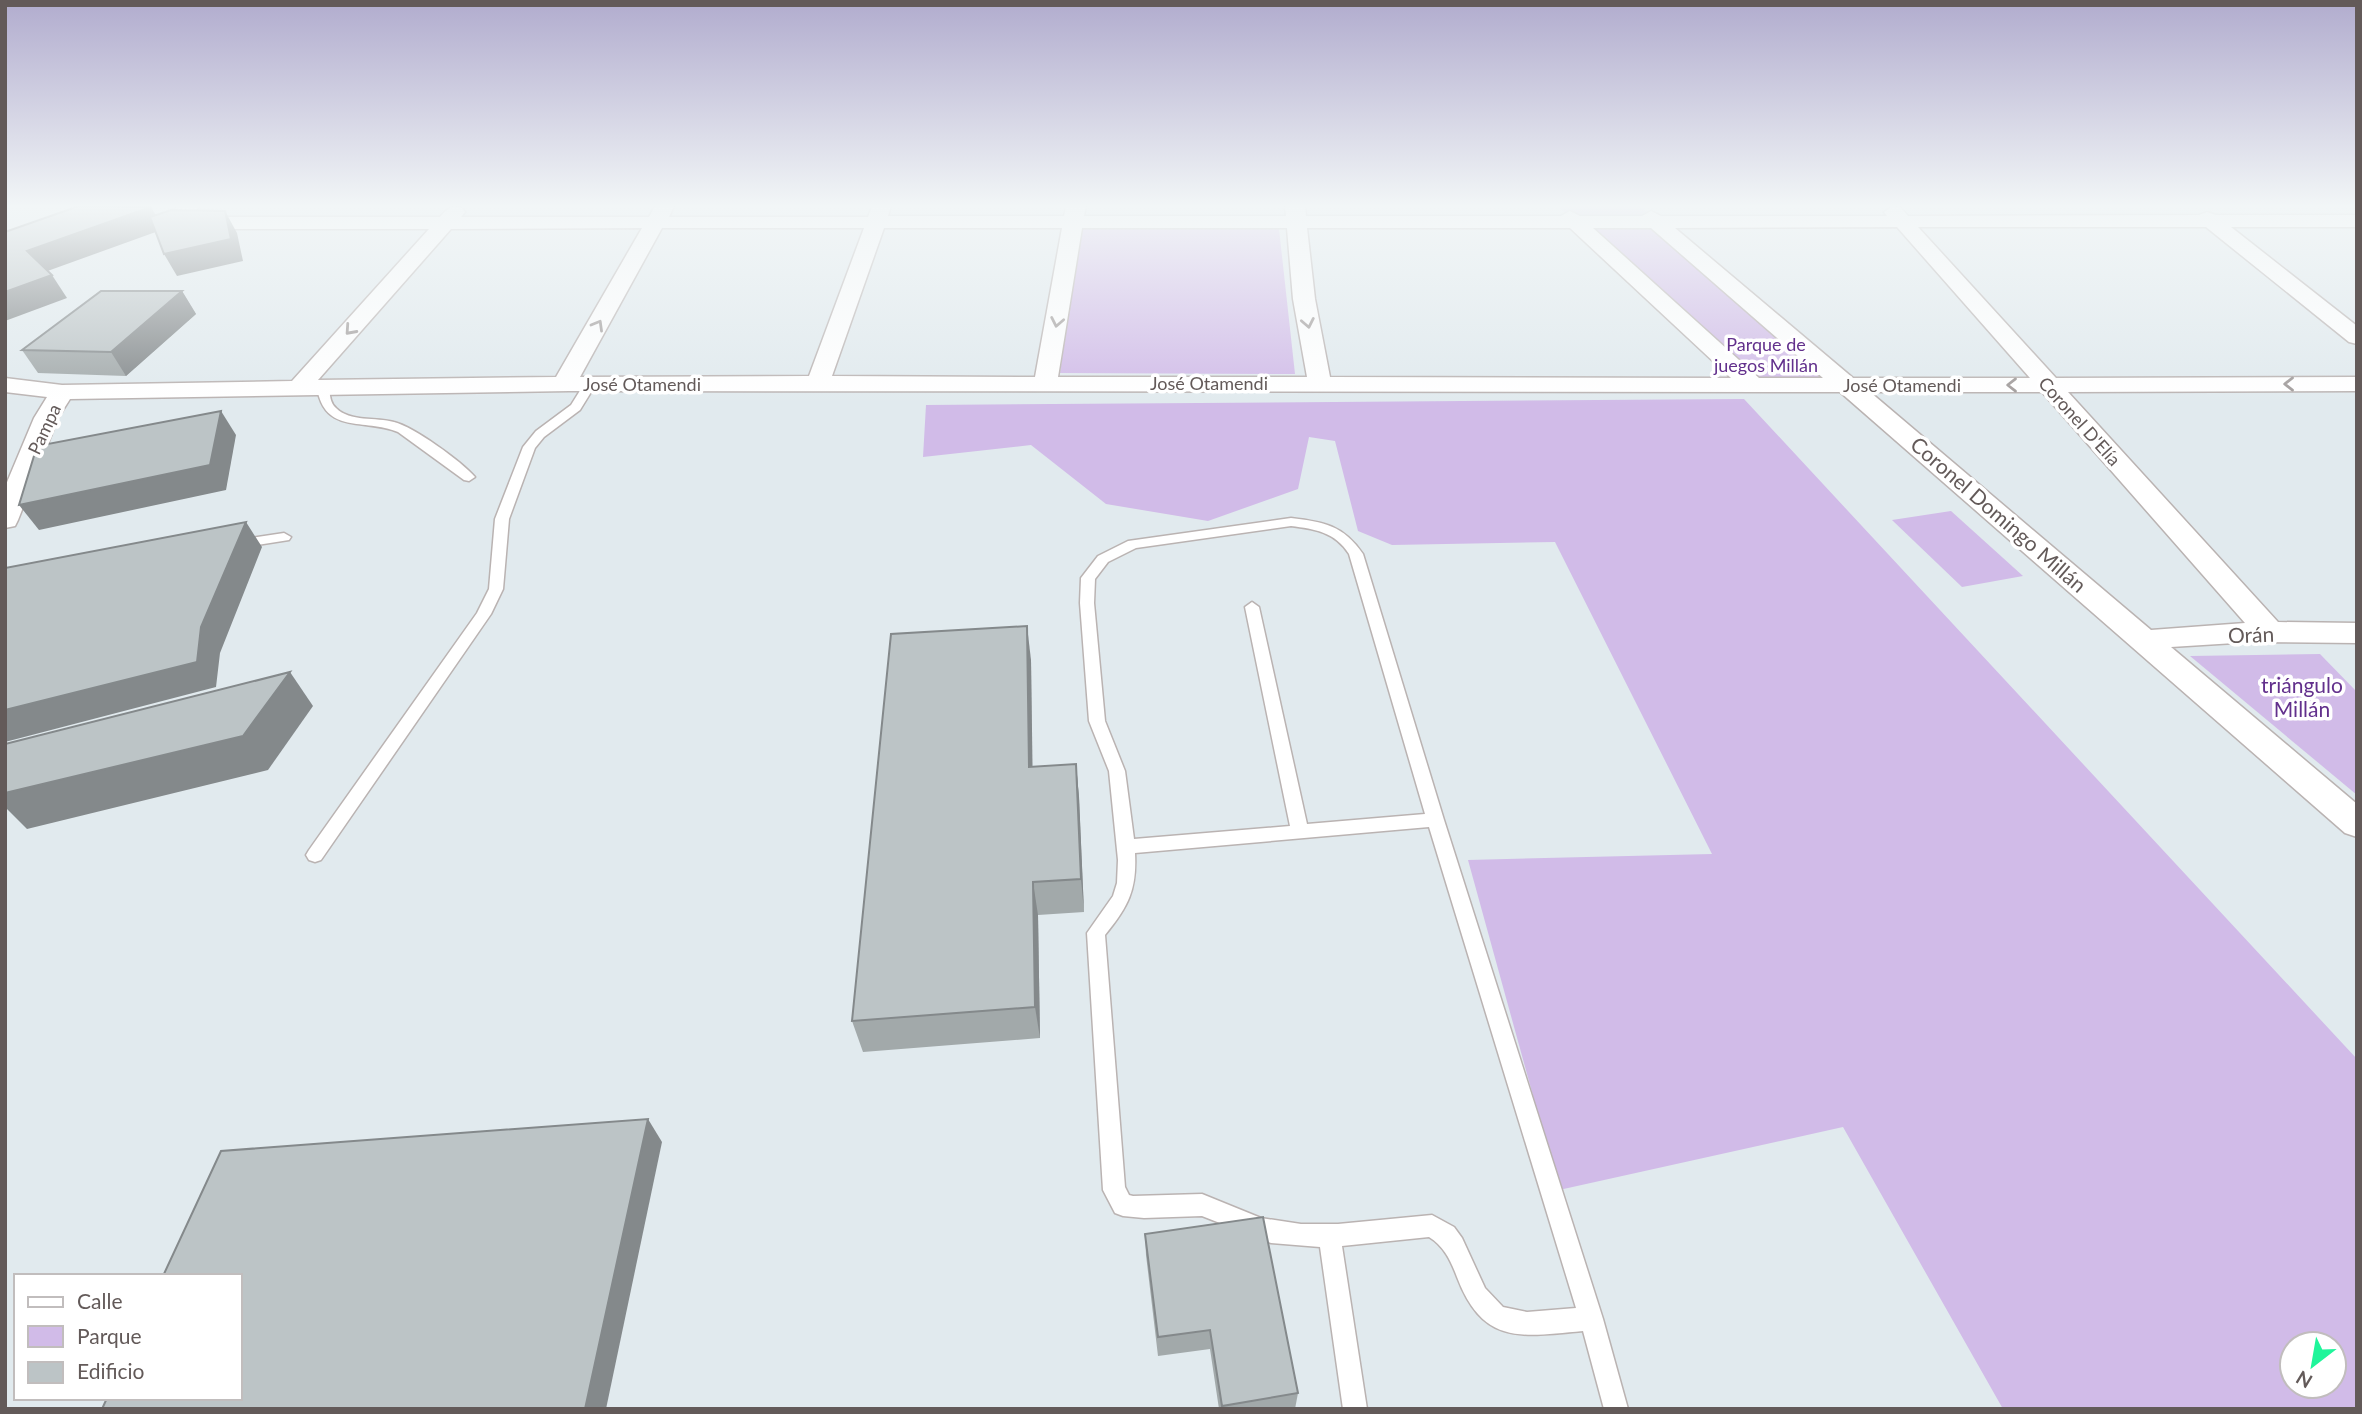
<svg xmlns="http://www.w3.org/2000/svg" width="2362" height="1414" viewBox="0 0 2362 1414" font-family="Lato,sans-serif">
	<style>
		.green { fill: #d1bbe8; fill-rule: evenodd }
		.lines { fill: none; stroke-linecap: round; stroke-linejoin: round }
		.service-casing { stroke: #bab3b2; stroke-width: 3 }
		.minor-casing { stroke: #bab3b2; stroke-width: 3 }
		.service { fill: #fff; fill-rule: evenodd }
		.minor { fill: #fff; fill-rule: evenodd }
		.wall { fill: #a2a9aa }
		.shaded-wall { fill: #84898b }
		.building { fill: #bcc4c6; stroke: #84898b; stroke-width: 2 }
		.oneway { stroke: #a19c9b }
		.labels { text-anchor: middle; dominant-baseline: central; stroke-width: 7; stroke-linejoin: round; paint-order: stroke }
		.far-park-label { font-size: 18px; fill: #62308c; stroke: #fff }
		.far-street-label { font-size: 18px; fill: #635a59; stroke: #fff }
		.street-label { font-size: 21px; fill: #635a59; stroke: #fff }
		.park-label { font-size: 21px; fill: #62308c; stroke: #fff }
	</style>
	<rect width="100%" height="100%" fill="#e1eaee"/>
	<g class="green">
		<polygon points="1558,206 1640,206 1849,385 1754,386"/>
		<polygon points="1080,228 1279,229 1295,374 1060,373"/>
		<path d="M1744,399l613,660v350h-354l-160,-282 -284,63 -91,-330 244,-6 -157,-312 -163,3 -34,-14 -23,-90 -26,-4 -11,52 -90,32 -102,-17 -75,-59 -108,12 3,-52zM2292,1344h42v42h-42z"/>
		<polygon points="1951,511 2023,576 1962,587 1892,520"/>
		<polygon points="2320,654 2357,692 2357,795 2190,656"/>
	</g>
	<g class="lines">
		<defs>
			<g id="service">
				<polygon points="590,380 596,384 580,410 544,437 535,448 509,519 503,589 491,614 321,860 315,862 309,860 306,855 309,850 477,613 489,589 495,519 523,447 536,431 571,405 586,381"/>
				<path d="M323,384l6,4c1,7 1,15 7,20 14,14 40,9 58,14 20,5 67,39 81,55l-6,4 -5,-1 -66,-48c-34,-14 -73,3 -81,-44z"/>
				<path d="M1291,518c33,4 52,7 72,36l81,266 159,499 25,90h-24l-21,-78c-63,6 -100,14 -126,-54 -6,-16 -13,-31 -28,-40l-87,9 25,163h-24l-23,-162 -49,-4 -69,-27 -58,2 -21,-2 -8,-3 -12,-23 -16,-257 26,-37 4,-13 1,-23 -9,-89 -20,-50 -9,-118 1,-25 17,-22 30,-15zM1291,526c24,3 44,6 58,28l76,260 -118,10 -48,-217 -7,-5 -7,5 45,219 -156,13 -9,-68 -20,-50 -11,-118 1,-24 13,-17 28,-14zM1429,827l147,481 -49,4 -24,-5 -18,-19 -23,-50 -8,-11 -22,-12 -94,9h-37l-40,-6 -59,-24 -69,2 -4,-1 -4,-8 -20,-252c23,-28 32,-45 30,-82z"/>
				<polygon points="284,533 291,537 289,540 238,548 231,544 238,540"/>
			</g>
			<path id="minor" d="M178,206h21l-5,7 13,4h233c7,-8 11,-12 22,-9l3,4 -4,5h188l6,-11h19l-5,11h199l4,-11h19l-3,10h176l2,-10h20l-2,10h202l-1,-10h20l1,10h255l9,-5 10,5h62l9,-5 10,5h226l-3,-4 9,-6 8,2 7,8 291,-1 8,-3 9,3h141v12h-126l126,99v18l-8,-2 -143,-115h-288l138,151 301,-1v14l-289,1 210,230 79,1v20l-106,-1 -80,5 186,157v33l-12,-4 -505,-441 -1271,-1 -499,8 -12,19 -40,102 -3,6 -10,2v-41l29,-69 13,-21 -42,-5v-14l57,7 230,-4 137,-152h-223l-29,-9 -4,-8zM1897,227l133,151h-177l-178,-150zM642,228l-86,149 -238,3 133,-151zM662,228h202l-55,148 -229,1zM884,228h178l-27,149 -203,-1zM1082,228h205l6,71 14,78h-249zM1307,228h263l161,150 -401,-1 -15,-78zM1593,228h58l172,150h-64zM1870,392h172l203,231 -94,7z"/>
		</defs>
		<use href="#service" class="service-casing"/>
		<use href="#minor" class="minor-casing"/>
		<use href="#service" class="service"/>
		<use href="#minor" class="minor"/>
	</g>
	<g class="wall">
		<polygon points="182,291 196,314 126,376 38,373 22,350"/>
		<polygon points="1031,660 1032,767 1076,764 1079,797 1084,912 1038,915 1040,1038 863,1052 852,1021"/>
		<polygon points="1145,1234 1298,1393 1295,1409 1219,1409 1210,1349 1158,1356 1146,1255"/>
	</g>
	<g class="shaded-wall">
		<polygon points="151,207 164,229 42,273 27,251"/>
		<polygon points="225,211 237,233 243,261 177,276 164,254"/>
		<polygon points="52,275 67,298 5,321 5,292"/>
		<polygon points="182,291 196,314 126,376 111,352"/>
		<polygon points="221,411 236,435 226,490 39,530 19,505"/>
		<polygon points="246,522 262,547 220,653 216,687 5,742 5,710 201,627"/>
		<polygon points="1027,626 1031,660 1033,800 1029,767"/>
		<polygon points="290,672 313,706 268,770 27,829 5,807 5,793"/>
		<polygon points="1076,764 1079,797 1084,912 1081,879"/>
		<polygon points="1033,882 1038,915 1040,1038 1035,1007"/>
		<polygon points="648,1119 662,1142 606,1409 585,1409"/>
	</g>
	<g class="building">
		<polygon points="79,206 151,207 27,251 52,275 5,292 5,232"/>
		<polygon points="171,210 225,211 231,239 164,254 150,217"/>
		<polygon points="101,291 182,291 111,352 22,350"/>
		<polygon points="221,411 210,465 19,505 37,446"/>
		<polygon points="246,522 201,627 197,662 5,710 5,568"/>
		<polygon points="1027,626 1029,767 1076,764 1081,879 1033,882 1035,1007 852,1021 891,634"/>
		<polygon points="290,672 243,736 5,793 5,744"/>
		<polygon points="648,1119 585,1409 102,1409 107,1398 240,1398 240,1276 163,1276 221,1151"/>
		<polygon points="1263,1217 1298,1393 1222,1406 1210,1330 1158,1337 1145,1234"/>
	</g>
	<defs><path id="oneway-chevron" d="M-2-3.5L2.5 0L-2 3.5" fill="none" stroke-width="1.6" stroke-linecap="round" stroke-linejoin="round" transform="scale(1.75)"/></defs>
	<g class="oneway">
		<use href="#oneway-chevron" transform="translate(1057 322) rotate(101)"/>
		<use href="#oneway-chevron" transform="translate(1308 323) rotate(79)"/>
		<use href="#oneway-chevron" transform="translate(598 325) rotate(-60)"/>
		<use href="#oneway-chevron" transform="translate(350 330) rotate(132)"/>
		<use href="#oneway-chevron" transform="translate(2289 384) rotate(180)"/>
		<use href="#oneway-chevron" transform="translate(2012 385) rotate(-180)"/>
	</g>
	<linearGradient id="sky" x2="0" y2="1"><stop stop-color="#b1acce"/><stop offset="0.51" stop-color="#f2f6f7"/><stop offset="1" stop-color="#f2f6f7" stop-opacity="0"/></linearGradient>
	<rect width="2362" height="404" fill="url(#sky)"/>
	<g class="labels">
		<g class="far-park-label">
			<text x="1766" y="344">Parque de<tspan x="1766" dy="21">juegos Millán</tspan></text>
		</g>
		<g class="far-street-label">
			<text x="1209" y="383">José Otamendi</text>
			<text x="642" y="384">José Otamendi</text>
			<text x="1902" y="385">José Otamendi</text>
			<text transform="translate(2080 421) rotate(48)">Coronel D'Elía</text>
			<text transform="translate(44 429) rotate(-65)">Pampa</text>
		</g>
		<g class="street-label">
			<text transform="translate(1999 514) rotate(41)">Coronel Domingo Millán</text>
			<text transform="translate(2251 634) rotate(-2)">Orán</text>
		</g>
		<g class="park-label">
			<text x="2302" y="684">triángulo<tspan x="2302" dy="24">Millán</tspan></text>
		</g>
	</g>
	<rect width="2362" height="1414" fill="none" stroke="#635a59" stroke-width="14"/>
	<rect x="14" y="1274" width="228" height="126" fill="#ffffff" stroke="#c1bdbd" stroke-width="2"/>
	<rect x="28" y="1297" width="35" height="10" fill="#ffffff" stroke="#c1bdbd" stroke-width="2"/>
	<text x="77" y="1309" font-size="21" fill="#635a59">Calle</text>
	<rect x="28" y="1326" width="35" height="21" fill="#d1bbe8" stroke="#c1bdbd" stroke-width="2"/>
	<text x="77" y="1344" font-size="21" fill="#635a59">Parque</text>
	<rect x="28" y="1362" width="35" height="21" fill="#bcc4c6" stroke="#c1bdbd" stroke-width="2"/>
	<text x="77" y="1379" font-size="21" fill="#635a59">Edificio</text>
	<g transform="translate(2313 1365) rotate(211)"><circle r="33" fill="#ffffff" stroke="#c1bdbd" stroke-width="2"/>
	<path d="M0-5L12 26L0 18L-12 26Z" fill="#1ff59a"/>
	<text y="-10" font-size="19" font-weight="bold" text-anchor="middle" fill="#635a59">N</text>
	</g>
</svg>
